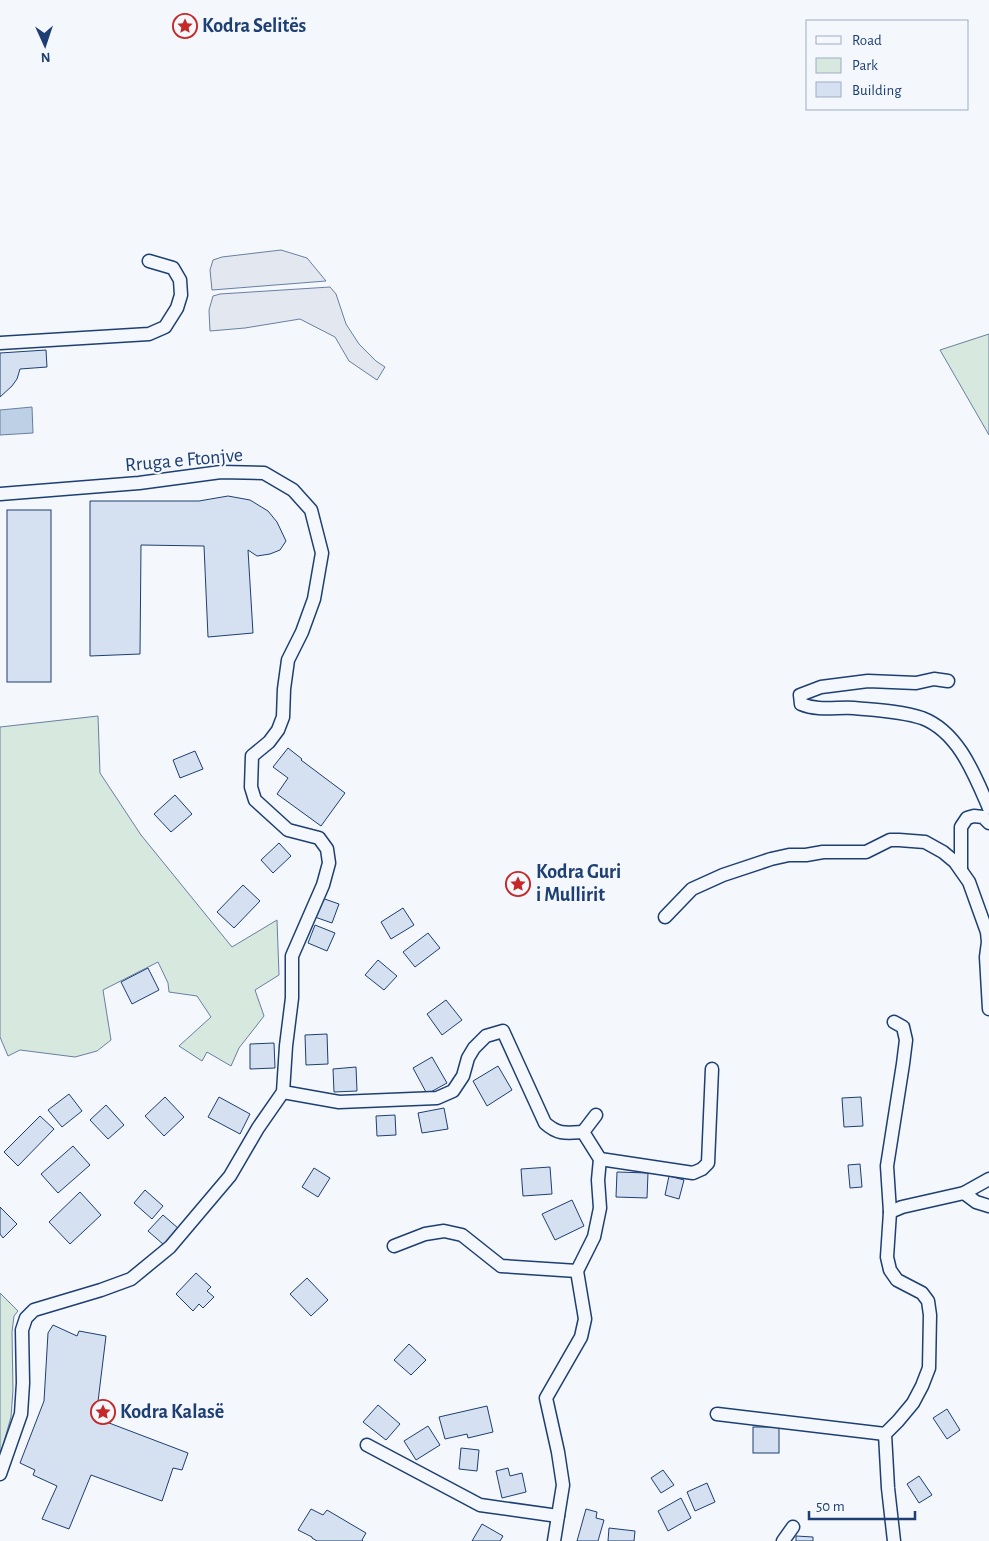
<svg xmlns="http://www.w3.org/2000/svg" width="989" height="1541" viewBox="0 0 989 1541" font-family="'Alegreya Sans',sans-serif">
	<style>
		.green { fill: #d7e8df; stroke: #687fa3 }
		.parking { fill: #e3e8f0; stroke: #687fa3 }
		.water { fill: #bed0e5; stroke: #687fa3 }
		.building { fill: #d5e0f0; stroke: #1d3f73 }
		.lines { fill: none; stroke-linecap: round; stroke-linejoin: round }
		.minor-casing { stroke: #1d3f73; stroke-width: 15 }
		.minor { stroke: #f4f7fb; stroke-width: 12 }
		.labels { text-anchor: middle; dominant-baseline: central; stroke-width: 4; stroke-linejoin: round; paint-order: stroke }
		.poi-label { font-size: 20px; font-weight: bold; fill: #1d3f73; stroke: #f4f7fb; text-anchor: start }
		.street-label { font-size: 20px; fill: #1d3f73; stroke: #f4f7fb }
	</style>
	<rect width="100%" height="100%" fill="#f4f7fb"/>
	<g class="green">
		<polygon points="989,334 989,435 940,350"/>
		<polygon points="98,716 100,773 141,835 232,947 277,920 279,975 255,990 264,1016 239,1048 231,1066 207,1052 202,1061 179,1046 211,1017 197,996 169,992 168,983 158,962 103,990 111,1040 97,1051 75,1057 20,1050 8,1056 0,1037 0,727"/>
		<polygon points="0,1293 18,1311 14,1316 12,1332 13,1390 11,1417 0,1456"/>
	</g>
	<g class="parking">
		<polygon points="281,250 307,258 326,281 212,290 210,270 213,260 222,257"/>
		<polygon points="330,287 336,294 346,324 359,344 376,361 385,367 377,380 349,361 335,337 300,319 245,328 210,331 209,310 213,296 220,294"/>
	</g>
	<polygon class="water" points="32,407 33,433 0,435 0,410"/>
	<g class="building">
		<polygon points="46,350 47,367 20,369 17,379 12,386 0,397 0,353"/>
		<polygon points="228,496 250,500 268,511 277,522 286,541 280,550 270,554 257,556 248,550 253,633 208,637 204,546 141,545 140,654 90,656 90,501 199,501"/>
		<rect x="7" y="510" width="44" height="172"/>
		<polygon points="288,748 302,759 301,760 345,793 321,826 277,794 288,778 273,767"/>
		<polygon points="195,751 203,769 180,778 173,760"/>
		<polygon points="175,795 192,814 171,832 154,814"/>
		<polygon points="279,843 291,856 273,873 261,860"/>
		<polygon points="243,885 260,901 234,928 217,912"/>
		<polygon points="319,897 339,904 332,923 312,916"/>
		<polygon points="403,908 414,925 391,939 381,922"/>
		<polygon points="315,925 335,933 327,951 308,943"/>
		<polygon points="428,933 440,948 415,967 403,952"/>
		<polygon points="378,960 397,976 384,990 365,975"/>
		<polygon points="148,968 159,990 132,1004 121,982"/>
		<polygon points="446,1000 462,1020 442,1035 427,1014"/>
		<polygon points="327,1034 328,1064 306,1065 305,1035"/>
		<polygon points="274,1043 275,1068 250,1069 250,1044"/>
		<polygon points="432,1057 447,1083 427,1094 413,1068"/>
		<polygon points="498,1066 512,1090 487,1106 473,1081"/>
		<polygon points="356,1067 357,1091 334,1092 333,1069"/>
		<polygon points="69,1094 82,1111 62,1127 48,1110"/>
		<polygon points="165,1097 184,1117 164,1136 145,1116"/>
		<polygon points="219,1097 250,1114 240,1134 208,1117"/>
		<polygon points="861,1097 863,1126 844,1127 842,1098"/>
		<polygon points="106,1105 124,1125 108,1139 90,1120"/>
		<polygon points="444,1108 448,1129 422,1133 418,1113"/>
		<polygon points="395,1115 396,1135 377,1136 376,1116"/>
		<polygon points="40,1116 54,1129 18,1166 4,1152"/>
		<polygon points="73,1146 90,1165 58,1193 41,1174"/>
		<polygon points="860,1164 862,1187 850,1188 848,1165"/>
		<polygon points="550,1167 552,1194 523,1196 521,1169"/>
		<polygon points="314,1168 330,1178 318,1197 302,1187"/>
		<polygon points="617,1172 648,1173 647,1198 616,1197"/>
		<polygon points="669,1176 684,1180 679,1199 665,1195"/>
		<polygon points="145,1190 163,1206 152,1219 134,1203"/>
		<polygon points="80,1192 101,1215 70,1244 49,1222"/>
		<polygon points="572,1200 584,1226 555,1240 542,1214"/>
		<polygon points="0,1207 17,1224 3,1238 0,1234"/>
		<polygon points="163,1215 179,1229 164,1245 148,1231"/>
		<polygon points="196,1273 211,1287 207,1291 214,1297 203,1308 199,1304 193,1311 176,1294"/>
		<polygon points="307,1278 328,1300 311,1316 290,1294"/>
		<polygon points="53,1325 77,1336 79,1331 106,1336 96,1418 188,1453 182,1470 173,1468 162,1501 91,1475 69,1529 42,1519 57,1486 33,1475 35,1470 20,1463 44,1401 48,1333"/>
		<polygon points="409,1344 426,1360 411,1375 394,1360"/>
		<polygon points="378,1405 400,1424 386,1440 363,1422"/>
		<polygon points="487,1406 493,1432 468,1438 467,1434 445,1439 439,1417"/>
		<polygon points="947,1409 960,1430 947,1439 933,1418"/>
		<polygon points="428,1426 440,1445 416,1460 404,1441"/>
		<rect x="753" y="1427" width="26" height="26"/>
		<polygon points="461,1448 479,1450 477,1471 459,1469"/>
		<polygon points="508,1468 510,1476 522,1473 526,1492 502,1498 496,1471"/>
		<polygon points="663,1470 674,1485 661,1493 651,1478"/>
		<polygon points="919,1476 932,1495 919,1503 907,1484"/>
		<polygon points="707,1483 715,1502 695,1511 687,1492"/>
		<polygon points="681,1498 691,1518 668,1531 658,1511"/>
		<polygon points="311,1509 323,1515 327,1510 366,1533 362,1540 363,1541 317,1541 312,1538 312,1537 298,1530"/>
		<polygon points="586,1509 597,1512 596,1518 604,1520 598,1541 577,1541"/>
		<polygon points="482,1524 503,1536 500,1541 472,1541"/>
		<polygon points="609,1528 635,1531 634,1541 608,1541"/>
		<polygon points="796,1536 813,1537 813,1541 796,1541"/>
	</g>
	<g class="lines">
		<defs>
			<g id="minor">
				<polyline points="0,343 149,334 165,327 177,308 181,295 180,280 173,268 149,261"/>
				<polyline points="0,494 139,483 221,472 264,473 293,490 311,510 322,553 314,599 302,632 288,660 284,689 283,717 278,730 269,742 252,756 251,787 255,800 288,830 319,838 327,849 329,863 323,885 292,956 292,998 286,1046 283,1092 258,1128 230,1176 170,1247 131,1279 101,1290 34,1310 26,1318 22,1330 23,1383 21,1414 0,1474"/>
				<path d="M948,681l-14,-2 -18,4 -48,-2 -47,6 -21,8 1,9c17,7 35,3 53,4 22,2 47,3 68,10 37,14 53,58 67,90"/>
				<polyline points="961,870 961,827 967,818 974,816 983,817 989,823"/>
				<polyline points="665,917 692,889 723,875 771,859 789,855 806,855 823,852 866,852 890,840 899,840 925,842 943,852 955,862 969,882 987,932 988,942 986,957 989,1009"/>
				<path d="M283,1092l56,10 98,-4 16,-7 10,-15 5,-18 6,-10 12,-12 17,-5 42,92c13,12 22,10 38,9"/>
				<polyline points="600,1159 693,1173 702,1169 708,1163 712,1069"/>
				<polyline points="964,1193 976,1202 989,1206"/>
				<polyline points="890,1212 902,1207 964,1193 989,1179"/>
				<polyline points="394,1246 425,1234 444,1231 462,1235 501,1266 577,1271"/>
				<polyline points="717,1414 885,1434"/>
				<polyline points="367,1445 480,1505 558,1516"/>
				<polyline points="554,1541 563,1485 558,1452 546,1398 581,1337 585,1319 577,1271 594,1237 600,1208 598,1180 600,1159 583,1132 596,1115"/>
				<polyline points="783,1541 793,1527"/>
				<polyline points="894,1541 888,1488 885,1434 898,1421 913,1403 922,1386 929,1368 930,1315 928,1301 922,1293 897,1280 890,1270 887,1257 890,1212 887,1166 903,1064 906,1040 903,1027 894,1022"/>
			</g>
		</defs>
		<use href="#minor" class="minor-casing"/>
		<use href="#minor" class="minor"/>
	</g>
	<defs>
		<symbol id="sight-ring" viewBox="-11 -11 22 22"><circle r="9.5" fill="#f4f7fb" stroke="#c62828" stroke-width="1.5"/><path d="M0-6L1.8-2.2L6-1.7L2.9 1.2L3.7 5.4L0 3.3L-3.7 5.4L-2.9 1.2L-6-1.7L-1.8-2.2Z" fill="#c62828"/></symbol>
	</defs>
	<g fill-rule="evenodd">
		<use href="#sight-ring" x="171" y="12" width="28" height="28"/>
		<use href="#sight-ring" x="504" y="870" width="28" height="28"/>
		<use href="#sight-ring" x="89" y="1398" width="28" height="28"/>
	</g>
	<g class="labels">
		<g class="poi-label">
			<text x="202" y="26">Kodra Selitës</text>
			<text x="536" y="872">Kodra Guri<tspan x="536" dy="23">i Mullirit</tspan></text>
			<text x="120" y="1412">Kodra Kalasë</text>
		</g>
		<g class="street-label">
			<text transform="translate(184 460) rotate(-5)">Rruga e Ftonjve</text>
		</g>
	</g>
	<rect x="806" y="20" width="162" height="90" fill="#f4f7fb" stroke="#9eadc5"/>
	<rect x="816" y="36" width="25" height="8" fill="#f4f7fb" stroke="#9eadc5"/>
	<text x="852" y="45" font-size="15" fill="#1d3f73">Road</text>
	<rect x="816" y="58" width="25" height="15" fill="#d7e8df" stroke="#9eadc5"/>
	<text x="852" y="70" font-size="15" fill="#1d3f73">Park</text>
	<rect x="816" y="82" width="25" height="15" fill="#d5e0f0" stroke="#9eadc5"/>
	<text x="852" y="95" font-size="15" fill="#1d3f73">Building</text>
	<g transform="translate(45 45) rotate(177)" stroke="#f4f7fb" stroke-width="4" paint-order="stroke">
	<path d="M0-4L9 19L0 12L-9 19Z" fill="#1d3f73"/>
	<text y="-8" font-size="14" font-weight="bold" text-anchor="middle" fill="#1d3f73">N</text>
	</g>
	<path d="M809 1511v8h106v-8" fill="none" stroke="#1d3f73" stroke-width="2.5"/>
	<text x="816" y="1511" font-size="15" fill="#1d3f73" stroke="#f4f7fb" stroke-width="4" paint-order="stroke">50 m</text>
</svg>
